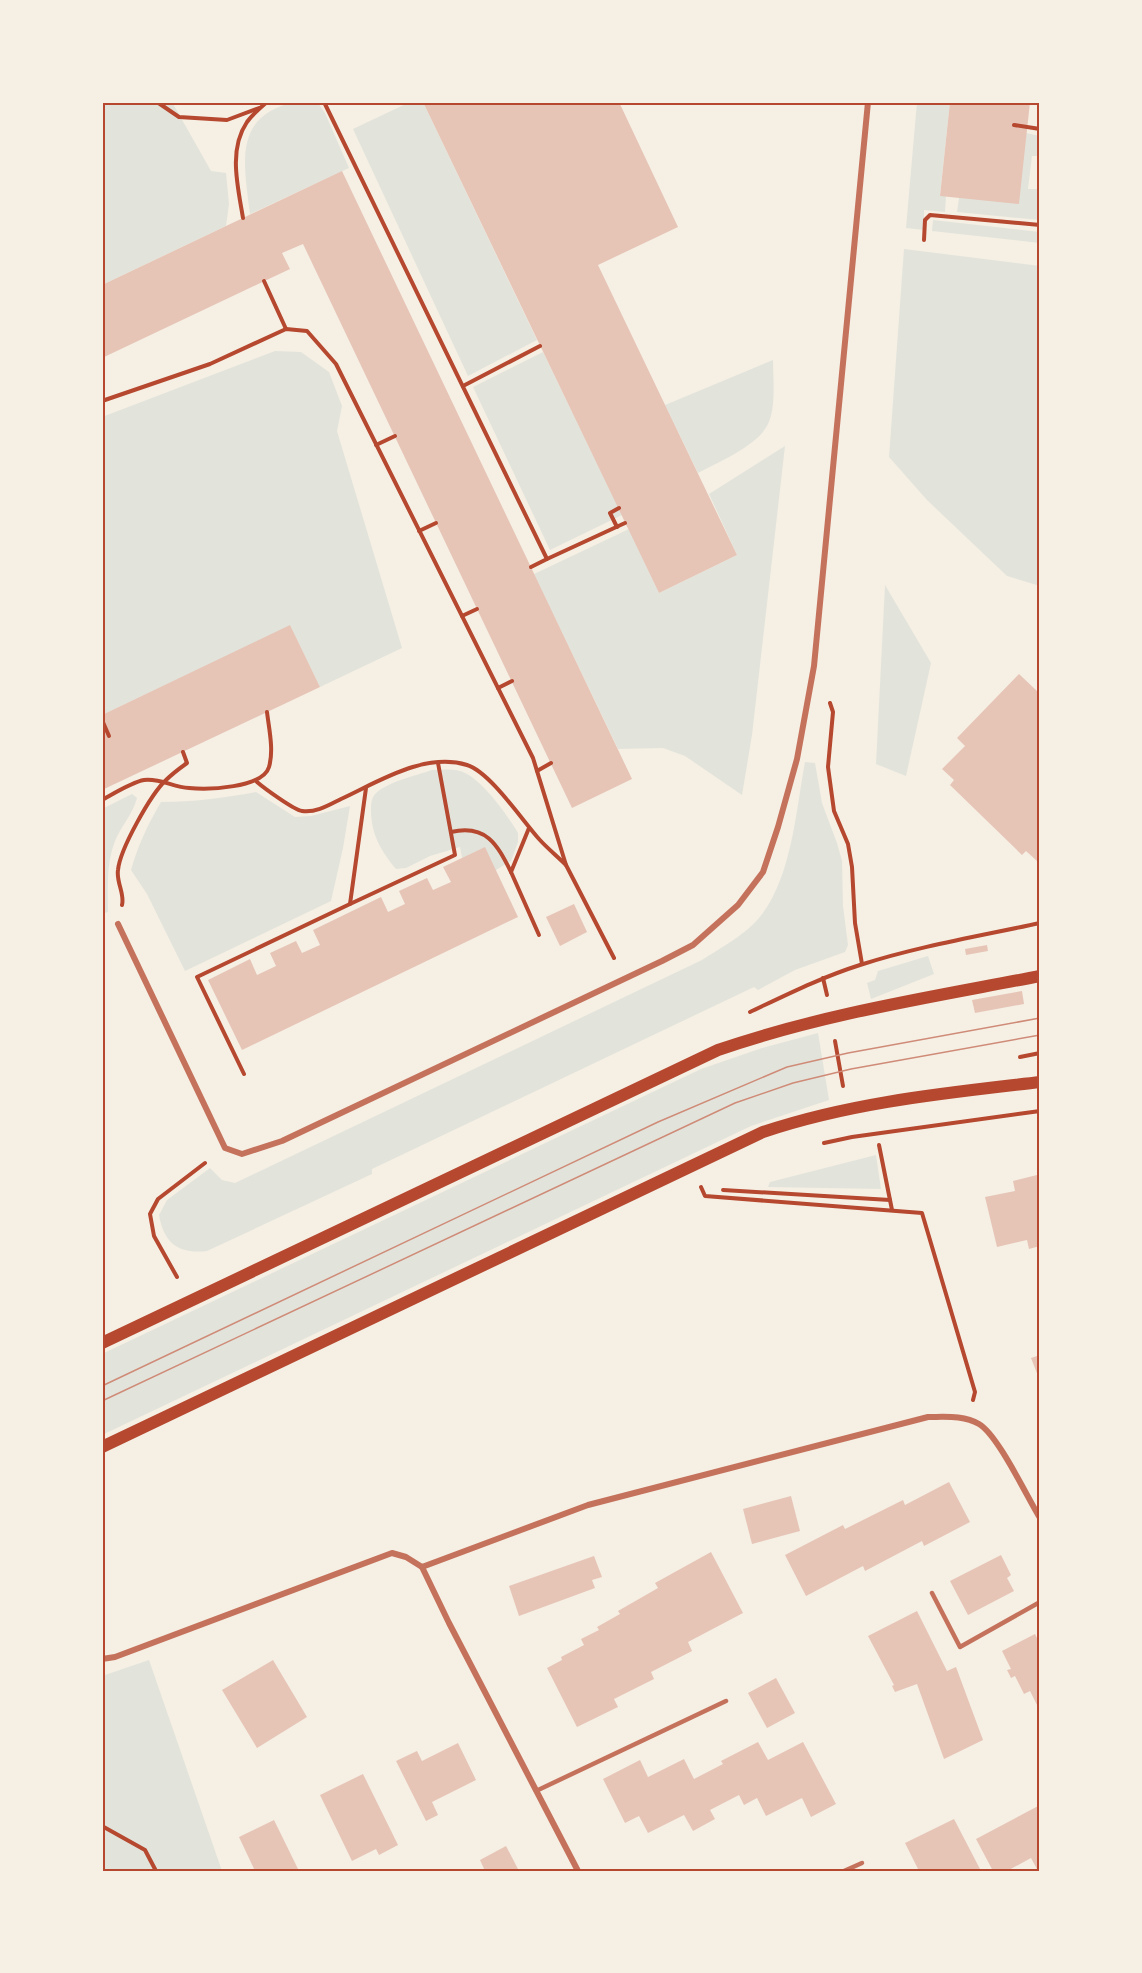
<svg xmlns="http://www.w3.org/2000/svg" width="1142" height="1973" viewBox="0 0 1142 1973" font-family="'Work Sans',sans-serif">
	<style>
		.green { fill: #e2e4dc }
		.building { fill: #e6c5b7 }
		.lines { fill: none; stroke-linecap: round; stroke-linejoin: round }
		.path { stroke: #b5482f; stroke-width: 4 }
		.service { stroke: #c5725c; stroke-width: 4.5 }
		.minor { stroke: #c5725c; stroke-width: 6 }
		.secondary { stroke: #b5482f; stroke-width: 12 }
		.tram { stroke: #cf8b77; stroke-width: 1.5 }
		.neatline { fill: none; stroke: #b5482f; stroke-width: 2 }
	</style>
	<rect width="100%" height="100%" fill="#f6efe4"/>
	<g class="green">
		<polygon points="102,102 172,102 211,171 226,173 229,204 226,226 102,285"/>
		<path d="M296,102l22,1 7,10 24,55 -99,46c-6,-50 -18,-99 46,-112z"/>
		<polygon points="410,102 423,102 537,340 468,376 353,129"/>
		<polygon points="917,102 950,102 940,195 946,196 945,212 924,210 924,230 906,228"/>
		<polygon points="1026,133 1040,136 1037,156 1032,156 1028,189 1039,189 1040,182 1040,220 957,212 959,198"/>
		<polygon points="933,220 1040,232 1040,243 932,231"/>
		<polygon points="904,249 1040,266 1040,586 1007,576 927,500 889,457"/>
		<polygon points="275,351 301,352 329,372 342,406 337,431 402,648 320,687 290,626 102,715 102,417"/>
		<polygon points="543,352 622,515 550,550 473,387"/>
		<path d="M773,360c0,19 4,53 -8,69 -13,19 -47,33 -67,44l-33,-68z"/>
		<polygon points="785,446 752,735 742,795 685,756 663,748 618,749 534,574 629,529 659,593 737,555 709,494"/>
		<polygon points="885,585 931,663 906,776 876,764"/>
		<path d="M805,762l10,1 7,40 15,40 5,18 1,45 5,39 -3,7 -50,18 -37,20 -4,-3 -382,182v5l-165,77c-28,3 -43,-7 -48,-36l8,-15 43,-32 12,12 13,3 467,-223c15,-10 32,-19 46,-31 43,-36 47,-114 57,-167z"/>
		<path d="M432,770c11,0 24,-2 33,3 19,9 43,43 53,60v9l-7,19 -15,9 -34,-12 -2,-11 -30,9 -24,12 -10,1c-15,-18 -25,-35 -25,-59 0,-6 0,-12 5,-17 14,-12 39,-17 56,-23z"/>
		<path d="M256,792l39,25 16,-1 39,-10 -7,42 -12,53 -146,70 -38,-77 -16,-24c7,-25 17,-46 30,-68 32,0 63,-4 95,-10z"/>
		<path d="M132,794l5,4c-4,16 -16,28 -22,43 -9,22 -7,48 -7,71l-6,2v-105z"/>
		<polygon points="928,956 934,974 871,999 867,983 875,980 878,971"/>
		<polygon points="818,1033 829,1100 751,1126 102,1435 102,1354 701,1069 762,1048"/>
		<polygon points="876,1155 881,1189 768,1187 770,1182"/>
		<polygon points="149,1660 222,1871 102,1871 102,1676"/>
	</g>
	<g class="building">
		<polygon points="423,102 619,102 678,227 598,265 737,555 659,593"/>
		<polygon points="950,102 1030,102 1019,204 940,196"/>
		<polygon points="342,171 632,779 572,808 303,244 282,253 290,269 102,358 102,285"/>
		<polygon points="290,625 320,687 102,790 102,715"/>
		<polygon points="1019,674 1037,691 1040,688 1040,857 1037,861 1026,851 1022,855 950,785 954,780 942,769 965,746 957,738"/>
		<polygon points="485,847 518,917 242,1050 208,980 250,959 257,975 276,966 270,953 296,941 302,953 320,945 313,930 381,897 388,912 405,904 399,891 427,878 433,890 451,882 443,867"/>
		<polygon points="574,904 587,932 560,946 546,917"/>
		<polygon points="987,945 988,951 966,955 965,949"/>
		<polygon points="1022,991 1024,1004 975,1013 972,1000"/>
		<polygon points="1037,1175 1040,1187 1040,1246 1029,1249 1027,1240 997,1247 985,1197 1015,1191 1013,1181"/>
		<polygon points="1040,1355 1040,1381 1031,1358"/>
		<polygon points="949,1482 970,1522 924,1546 922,1541 865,1571 863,1566 806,1596 785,1555 843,1525 845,1529 903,1500 905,1505"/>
		<polygon points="791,1496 800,1531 752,1544 743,1509"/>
		<polygon points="711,1552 743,1613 688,1642 692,1651 651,1672 654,1679 614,1699 618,1707 577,1727 547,1668 562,1660 561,1657 584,1645 581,1639 599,1630 597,1627 620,1614 618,1611 658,1588 655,1583"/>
		<polygon points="1001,1555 1011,1575 1007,1578 1014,1591 968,1615 950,1581"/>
		<polygon points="594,1556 602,1577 592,1580 595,1588 519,1616 509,1586"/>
		<polygon points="917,1611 947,1671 956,1667 983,1740 944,1759 917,1684 895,1692 892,1686 894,1685 868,1636"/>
		<polygon points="1035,1634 1040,1644 1040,1711 1030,1691 1024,1694 1015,1676 1011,1678 1007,1670 1011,1669 1002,1651"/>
		<polygon points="273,1660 307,1717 257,1748 222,1690"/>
		<polygon points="776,1678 795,1713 767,1728 748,1693"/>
		<polygon points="758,1742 768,1760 803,1742 836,1804 811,1817 802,1798 766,1816 757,1798 744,1805 739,1795 710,1810 715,1819 693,1831 684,1815 648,1833 639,1816 625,1823 603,1779 640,1760 648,1777 684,1759 694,1779 723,1764 721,1761"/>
		<polygon points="458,1743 476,1780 432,1802 438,1815 426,1821 396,1761 417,1751 422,1761"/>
		<polygon points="363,1774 398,1845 379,1855 376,1849 352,1861 320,1795"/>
		<polygon points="1040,1805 1040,1871 1038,1871 1031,1858 1007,1871 993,1871 976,1839"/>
		<polygon points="954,1819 981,1871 919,1871 905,1843"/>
		<polygon points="274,1820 299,1871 273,1871 272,1869 267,1871 255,1871 239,1837"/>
		<polygon points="506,1846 518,1869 513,1871 485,1871 480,1860"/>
	</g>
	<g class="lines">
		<g class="path">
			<polyline points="157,102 179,117 227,120 259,108"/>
			<polyline points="324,102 547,559 625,523"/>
			<polyline points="1014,125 1040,129"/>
			<path d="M243,218c-5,-31 -15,-68 4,-96 5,-7 13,-14 20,-20"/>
			<polyline points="924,240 925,220 930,215 1040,225"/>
			<polyline points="264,281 286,329"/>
			<polyline points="463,386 540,346"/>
			<polyline points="102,401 210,364 286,329 307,331 336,364 533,758 566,865 614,958"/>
			<polyline points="376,445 395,436"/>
			<polyline points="617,527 610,513 619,508"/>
			<polyline points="419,531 436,523"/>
			<polyline points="531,567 547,559"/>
			<polyline points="462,616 477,609"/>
			<polyline points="498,688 512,681"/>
			<polyline points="830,703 833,712 828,767 834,811 848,844 852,867 855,923 862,964"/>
			<polyline points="102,720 109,736"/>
			<polyline points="537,771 551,763"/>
			<path d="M257,782c7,6 37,28 45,29 14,2 27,-6 39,-12 37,-17 83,-47 126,-34 23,7 55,55 72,74 8,9 18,17 27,26"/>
			<path d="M102,800c11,-6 30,-18 42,-20 16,-2 29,7 45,8 18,2 74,0 80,-21 5,-17 0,-38 -2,-55"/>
			<polyline points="529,828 511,872 539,935"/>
			<path d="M451,832c35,-8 46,12 60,40"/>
			<polyline points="350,904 366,788"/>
			<path d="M122,905c3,-11 -6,-23 -4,-35 2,-21 33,-76 48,-90 6,-6 14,-12 21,-17l-4,-11"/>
			<polyline points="823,978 827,995"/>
			<path d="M750,1012c36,-17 72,-35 110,-47 59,-19 120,-29 180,-42"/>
			<polyline points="835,1041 843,1086"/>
			<polyline points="1020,1057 1040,1053"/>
			<polyline points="244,1074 197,977 350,904 455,855 438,763"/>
			<polyline points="824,1143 852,1137 1040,1111"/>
			<polyline points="879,1145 892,1210"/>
			<polyline points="701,1187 705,1196 922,1213 975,1392 973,1400"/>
			<polyline points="723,1190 890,1200"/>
			<polyline points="177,1277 154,1236 150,1214 158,1199 205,1163"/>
			<polyline points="102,1826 145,1850 156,1871"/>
		</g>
		<g class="service">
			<polyline points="932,1593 960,1647 1040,1602"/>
			<polyline points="536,1791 726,1701"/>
			<polyline points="844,1871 862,1863"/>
		</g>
		<g class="minor">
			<polyline points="118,924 225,1148 242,1154 282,1141 662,961 693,945 738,905 763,872 778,827 797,759 814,666 868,102"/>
			<path d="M422,1567l166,-62 340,-88c17,0 36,-2 51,7 19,11 48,73 61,94"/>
			<polyline points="422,1567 449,1623 578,1871"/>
			<polyline points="102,1659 115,1657 392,1553 406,1557 422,1567"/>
		</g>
		<g class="secondary">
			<path d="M102,1343l616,-293c104,-36 214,-53 322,-74"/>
			<path d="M102,1447l661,-315c89,-30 183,-39 277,-50"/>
		</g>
		<g class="tram">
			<polyline points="102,1386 658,1122 787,1067 848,1053 1040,1018"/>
			<polyline points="102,1401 735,1103 793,1083 851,1069 1040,1035"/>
		</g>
	</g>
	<rect width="1142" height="1973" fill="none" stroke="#f6efe4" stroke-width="207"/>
	<rect x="104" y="104" width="934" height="1766" class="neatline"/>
</svg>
